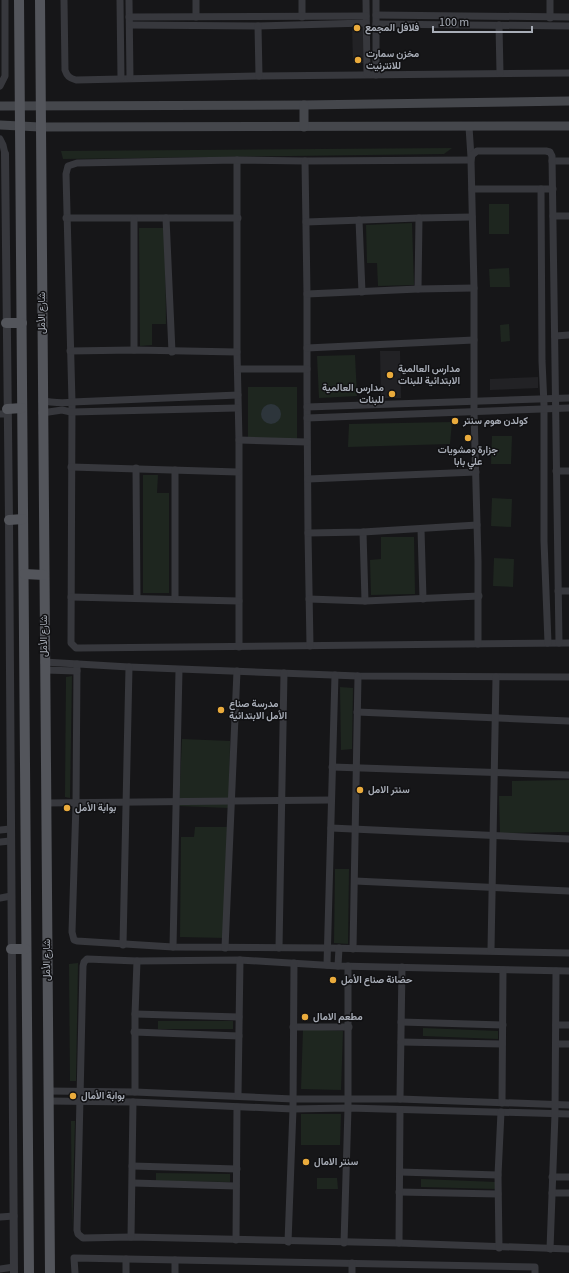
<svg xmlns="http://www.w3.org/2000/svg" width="569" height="1273" viewBox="0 0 569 1273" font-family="'Source Sans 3',Vazirmatn,sans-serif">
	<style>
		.built { fill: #222225 }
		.green { fill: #1e261f }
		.water { fill: #2d353b }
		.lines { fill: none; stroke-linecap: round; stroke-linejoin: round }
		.minor { stroke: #37383d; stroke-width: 7 }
		.tertiary { stroke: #37383d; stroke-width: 8 }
		.secondary { stroke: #45474c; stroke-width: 9 }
		.primary { stroke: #53555b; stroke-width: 10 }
		.poi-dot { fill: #eaab3c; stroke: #111113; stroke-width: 1.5 }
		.labels { text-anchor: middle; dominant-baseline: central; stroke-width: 3; stroke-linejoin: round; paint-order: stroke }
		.poi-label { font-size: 10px; font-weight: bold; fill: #a8adb7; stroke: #111113; text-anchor: start }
		.street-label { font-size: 10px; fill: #a8adb7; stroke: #111113 }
	</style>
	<rect width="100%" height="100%" fill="#161618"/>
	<g class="built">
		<polygon points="352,24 363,24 363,63 353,63"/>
		<polygon points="380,351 400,351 401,398 381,398"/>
		<polygon points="538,377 538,388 490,390 490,379"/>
	</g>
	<g class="green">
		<polygon points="452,148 444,154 63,159 61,151"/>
		<rect x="489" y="204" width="20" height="30"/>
		<polygon points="412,223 414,285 378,286 377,263 367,263 366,225"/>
		<polygon points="139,228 165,228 166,324 152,324 152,345 140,346"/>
		<polygon points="509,268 510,287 490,287 489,269"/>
		<polygon points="509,324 510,341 501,342 500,325"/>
		<polygon points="355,355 357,396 319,398 317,356"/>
		<polygon points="248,387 297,387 297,439 248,438"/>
		<polygon points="452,422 450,444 348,447 349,424"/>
		<polygon points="492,436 512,436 511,464 491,464"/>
		<polygon points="143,475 158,475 157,493 169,493 169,593 143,593"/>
		<polygon points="492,498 512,499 511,527 491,526"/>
		<polygon points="381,537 414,537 415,594 371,595 370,560 381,559"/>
		<polygon points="494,558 514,559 513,587 493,586"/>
		<polygon points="72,676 70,798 65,797 66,677"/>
		<polygon points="340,687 353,688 352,749 341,750"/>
		<polygon points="182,739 230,741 229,808 179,806"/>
		<polygon points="569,780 569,832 500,833 499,796 512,796 512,781"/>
		<polygon points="195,827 227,827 226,938 180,937 181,837 194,837"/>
		<polygon points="335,869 349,869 348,944 334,943"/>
		<polygon points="78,963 76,1081 70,1081 69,964"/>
		<rect x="158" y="1021" width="75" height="8"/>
		<polygon points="423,1028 498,1031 498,1039 423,1036"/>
		<polygon points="303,1029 343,1031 341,1090 301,1089"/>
		<polygon points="301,1114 341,1114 340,1145 301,1145"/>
		<polygon points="71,1121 75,1121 72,1230"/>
		<polygon points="156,1173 230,1174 230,1182 156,1181"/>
		<polygon points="317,1178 337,1178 338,1189 317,1189"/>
		<polygon points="421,1179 496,1182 496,1189 421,1187"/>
	</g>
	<circle class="water" cx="271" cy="414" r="10"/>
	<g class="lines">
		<g class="minor">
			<path d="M64,0l1,70c2,6 4,8 11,10l183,-4 310,-3"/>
			<polyline points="120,0 121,78"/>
			<polyline points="129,0 130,78"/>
			<polyline points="196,0 196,17"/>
			<polyline points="302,0 302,17"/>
			<polyline points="366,0 367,74"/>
			<polyline points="376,0 376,75"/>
			<polyline points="550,0 550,18"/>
			<polyline points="376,15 569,17"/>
			<polyline points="129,17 366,16"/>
			<polyline points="376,24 569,26"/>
			<polyline points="130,25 258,26 366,23"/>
			<polyline points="499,25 500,73"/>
			<polyline points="258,26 259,76"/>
			<polyline points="0,86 5,76 5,0"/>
			<polyline points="469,127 471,157"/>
			<polyline points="0,139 3,145 5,154"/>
			<polyline points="237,160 237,352 239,440 239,647"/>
			<polyline points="471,160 305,161 237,160 77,163 68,166 66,174 72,402 71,643 76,648 80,648 569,643"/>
			<polyline points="305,161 307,294 307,394 308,533 310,646"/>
			<polyline points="552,161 569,161"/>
			<polyline points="472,189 553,189"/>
			<polyline points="541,189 542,361 544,405 544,541 548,643"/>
			<polyline points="553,216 569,216"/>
			<polyline points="66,218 238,218"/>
			<polyline points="166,218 172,352"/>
			<polyline points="359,220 362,292"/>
			<polyline points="306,222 419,218 472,217"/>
			<polyline points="418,289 419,218"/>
			<polyline points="307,294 418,289 474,288"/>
			<polyline points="555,336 569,335"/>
			<polyline points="307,348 474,340"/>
			<polyline points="134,350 134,219"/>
			<polyline points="70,351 134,350 237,352"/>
			<polyline points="238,369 307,369"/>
			<path d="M42,401c12,1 18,3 30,1l166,-7"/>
			<polyline points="307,407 569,398"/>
			<polyline points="42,413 62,410 71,412 237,408"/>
			<polyline points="0,414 7,414"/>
			<polyline points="307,418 569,408"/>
			<polyline points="239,440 307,442"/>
			<polyline points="71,467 238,472"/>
			<polyline points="136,468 137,598"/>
			<polyline points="556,471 569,471"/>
			<polyline points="308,479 476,472"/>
			<polyline points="421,529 423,599"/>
			<polyline points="363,532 365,601"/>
			<polyline points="308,533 363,532 477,525"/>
			<polyline points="558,591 569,591"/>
			<polyline points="71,597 239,601"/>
			<polyline points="175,599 175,470"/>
			<polyline points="309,599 365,601 479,596"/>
			<polyline points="478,644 478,561 474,411 474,288 471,160 472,155 477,151 546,151 550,152 552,156 559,643"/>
			<polyline points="44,662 129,667 358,676 569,677"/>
			<polyline points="77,664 76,803 72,932 74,940 77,941 173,947 327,948 569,953"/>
			<polyline points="45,670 77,671"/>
			<polyline points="357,712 569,721"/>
			<polyline points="332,767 569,775"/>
			<polyline points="46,803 331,800"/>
			<polyline points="331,828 569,839"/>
			<polyline points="0,830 10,829"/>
			<polyline points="0,842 10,841"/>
			<polyline points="355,881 569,891"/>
			<polyline points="0,898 11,896"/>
			<polyline points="123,945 129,667"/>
			<polyline points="173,947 179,670"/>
			<polyline points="225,948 237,671"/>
			<polyline points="279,948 284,673"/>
			<polyline points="353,949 358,676"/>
			<polyline points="491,950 496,677"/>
			<polyline points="327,965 335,675"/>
			<polyline points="338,966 339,948"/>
			<polyline points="569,971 338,966 240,960 137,961 87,959 84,962 83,966 77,1230 78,1234 83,1238 131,1237 399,1243 569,1249"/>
			<polyline points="135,1014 239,1017"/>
			<polyline points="401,1022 503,1025"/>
			<polyline points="556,1025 569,1025"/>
			<polyline points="293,1027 349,1027"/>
			<polyline points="134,1032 239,1036"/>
			<polyline points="401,1042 502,1044"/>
			<polyline points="556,1044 569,1044"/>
			<polyline points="48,1091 135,1092 293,1099 400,1099 569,1105"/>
			<polyline points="135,1092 135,1014 137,961"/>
			<polyline points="238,1096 240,960"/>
			<polyline points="400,1099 402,967"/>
			<polyline points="48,1101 133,1102 293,1109 348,1108 569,1114"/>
			<polyline points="502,1103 503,970"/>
			<polyline points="132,1166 237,1169"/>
			<polyline points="400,1172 498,1175"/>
			<polyline points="552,1177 569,1177"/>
			<polyline points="133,1183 236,1186"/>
			<polyline points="399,1192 498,1194"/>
			<polyline points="552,1193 569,1193"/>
			<polyline points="0,1217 14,1216"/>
			<polyline points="131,1237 133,1102"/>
			<polyline points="236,1240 237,1107"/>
			<polyline points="288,1242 293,1109 294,963"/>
			<polyline points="344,1243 348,1108 348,966"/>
			<polyline points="399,1243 400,1110"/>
			<polyline points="499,1248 498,1175 501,1112"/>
			<polyline points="550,1249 555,1114 556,971"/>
			<polyline points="175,1260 175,1273"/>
			<polyline points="0,1269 14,1267"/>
			<polyline points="75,1273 74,1258 535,1267 535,1273"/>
			<polyline points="126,1273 126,1259"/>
			<polyline points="352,1273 352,1263"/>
		</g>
		<polyline class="tertiary" points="5,154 9,520 14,1273"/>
		<g class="secondary">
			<polyline points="0,106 304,105 569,101"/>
			<polyline points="0,125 40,127 569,126"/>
			<polyline points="304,127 304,105"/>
		</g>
		<g class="primary">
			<polyline points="19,0 29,1273"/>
			<polyline points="40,0 50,1273"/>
			<polyline points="6,323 22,323"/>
			<polyline points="7,409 22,408"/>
			<polyline points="9,520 23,519"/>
			<polyline points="24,574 44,575"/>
			<polyline points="11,949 26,949"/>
		</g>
	</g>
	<g class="poi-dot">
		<circle cx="357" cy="28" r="4"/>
		<circle cx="358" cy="60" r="4"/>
		<circle cx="390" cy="375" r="4"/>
		<circle cx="392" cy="394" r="4"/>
		<circle cx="455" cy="421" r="4"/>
		<circle cx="468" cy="438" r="4"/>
		<circle cx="221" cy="710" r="4"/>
		<circle cx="360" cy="790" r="4"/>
		<circle cx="67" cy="808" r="4"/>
		<circle cx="333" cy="980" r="4"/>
		<circle cx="305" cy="1017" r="4"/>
		<circle cx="73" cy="1096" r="4"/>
		<circle cx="306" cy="1162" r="4"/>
	</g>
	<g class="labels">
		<g class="poi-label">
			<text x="365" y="28">فلافل المجمع</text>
			<text x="366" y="54">مخزن سمارت<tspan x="366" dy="12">للانترنيت</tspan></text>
			<text x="398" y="369">مدارس العالمية<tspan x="398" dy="12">الابتدائية للبنات</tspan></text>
			<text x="384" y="388" text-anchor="end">مدارس العالمية<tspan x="384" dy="12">للبنات</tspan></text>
			<text x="463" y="421">كولدن هوم سنتر</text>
			<text x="468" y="450" text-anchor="middle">جزارة ومشويات<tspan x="468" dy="12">علي بابا</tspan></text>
			<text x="229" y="704">مدرسة صناع<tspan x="229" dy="12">الأمل الابتدائية</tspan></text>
			<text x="368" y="790">سنتر الامل</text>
			<text x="75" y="808">بوابة الأمل</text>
			<text x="341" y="980">حضانة صناع الأمل</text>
			<text x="313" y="1017">مطعم الامال</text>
			<text x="81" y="1096">بوابة الأمال</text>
			<text x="314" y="1162">سنتر الامال</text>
		</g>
		<g class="street-label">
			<text transform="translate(42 313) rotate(-90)">شارع الأمل</text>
			<text transform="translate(44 636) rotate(-90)">شارع الأمل</text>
			<text transform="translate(47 960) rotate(-90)">شارع الأمل</text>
		</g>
	</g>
	<path d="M433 26v6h99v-6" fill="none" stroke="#a8adb7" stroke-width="2"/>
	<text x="439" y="26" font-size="12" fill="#a8adb7" stroke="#111113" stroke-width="3" paint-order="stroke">100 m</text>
</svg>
